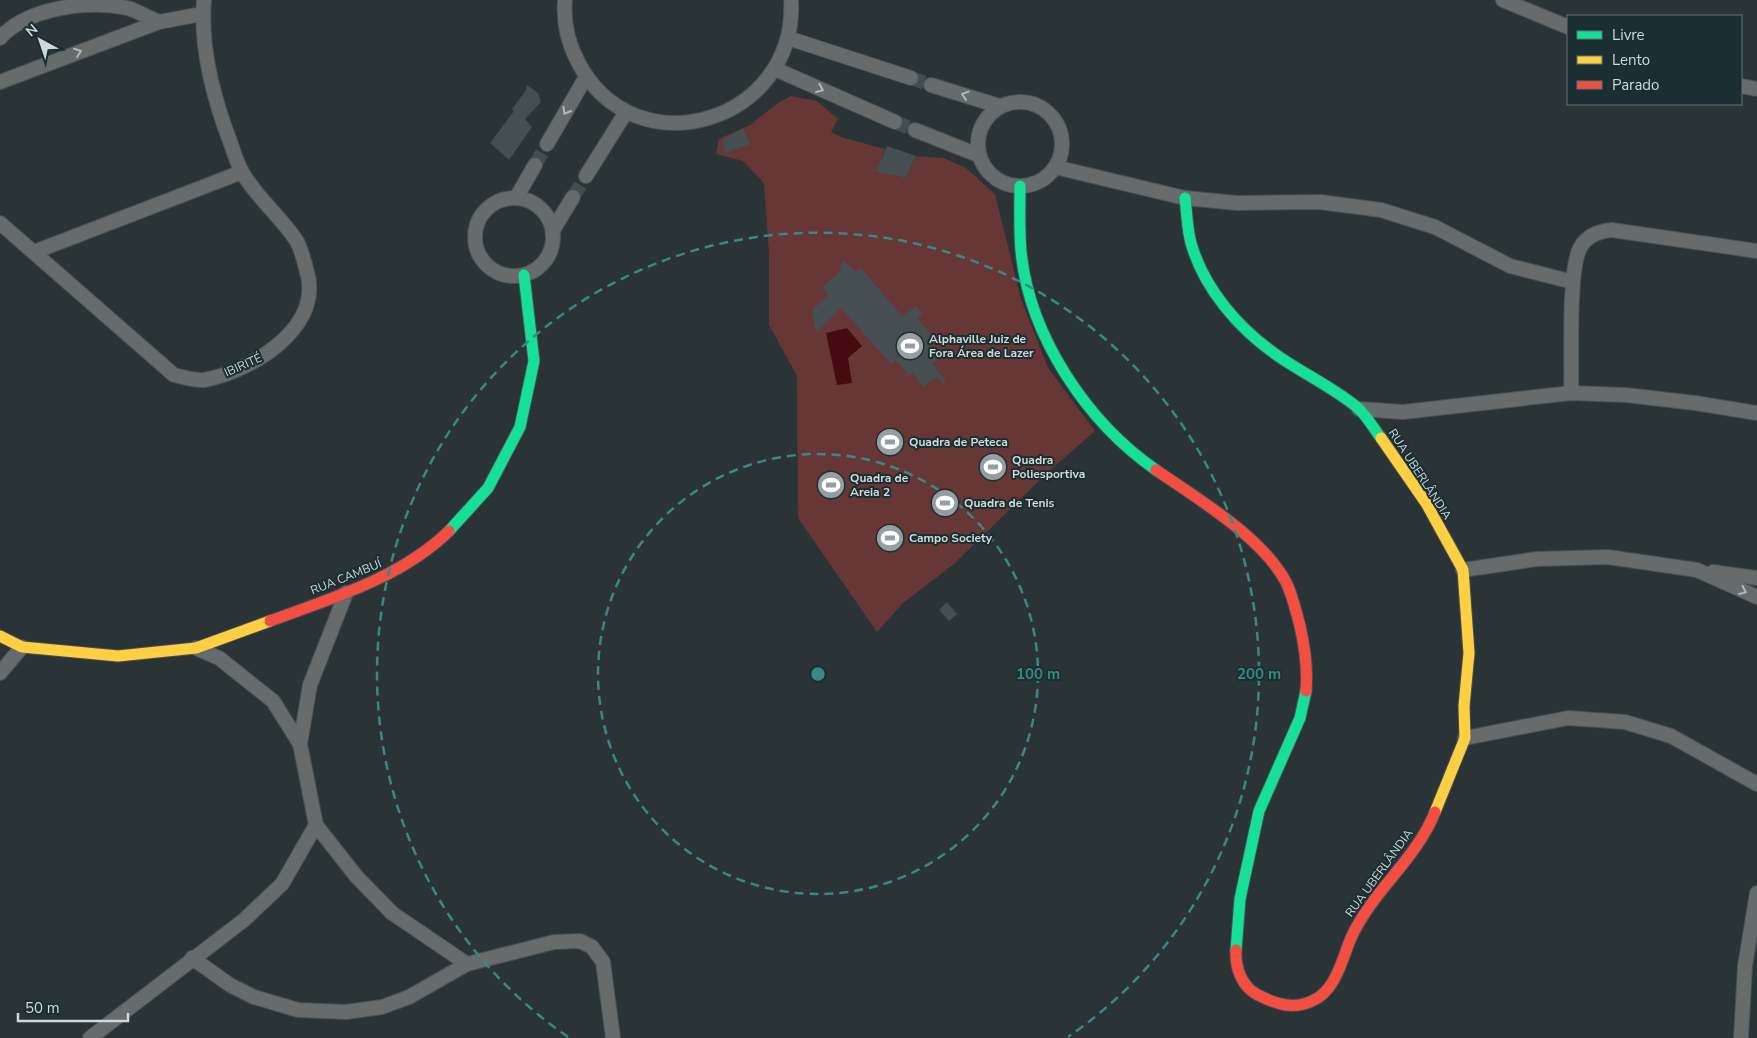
<svg xmlns="http://www.w3.org/2000/svg" width="1757" height="1038" viewBox="0 0 1757 1038" font-family="'Nunito Sans',sans-serif">
	<style>
		.green { fill: #673735 }
		.water { fill: #450b10 }
		.building { fill: #454e50 }
		.lines { fill: none; stroke-linecap: round; stroke-linejoin: round }
		.street-tunnel { stroke: #434d4f; stroke-width: 14; stroke-dasharray: 14 7; stroke-linecap: butt }
		.street-casing { stroke: #485153; stroke-width: 16 }
		.fast-casing { stroke: #485153; stroke-width: 13 }
		.slow-casing { stroke: #485153; stroke-width: 13 }
		.jam-casing { stroke: #485153; stroke-width: 13 }
		.street { stroke: #666b6c; stroke-width: 14 }
		.fast { stroke: #16e098; stroke-width: 11 }
		.slow { stroke: #ffcf43; stroke-width: 11 }
		.jam { stroke: #f24e42; stroke-width: 11 }
		.oneway { stroke: #afb8ba }
		.ring { fill: none; stroke: #358a84; stroke-width: 2.5; stroke-dasharray: 9 6 }
		.labels { text-anchor: middle; dominant-baseline: central; stroke-width: 4; stroke-linejoin: round; paint-order: stroke }
		.poi-label { font-size: 12px; font-weight: bold; fill: #ced9db; stroke: #1b2e31; text-anchor: start }
		.street-label { font-size: 12px; fill: #ced9db; stroke: #1b2e31 }
		.centre { fill: #358a84; stroke: #1b2e31; stroke-width: 2.5 }
		.ring-label { font-size: 15px; text-anchor: middle; font-weight: bold; fill: #358a84; stroke: #1b2e31; stroke-width: 4; stroke-linejoin: round; paint-order: stroke }
	</style>
	<rect width="100%" height="100%" fill="#2a3436"/>
	<polygon class="green" points="791,96 817,101 838,119 831,132 844,138 885,149 877,172 906,178 916,156 944,158 966,168 995,194 1021,299 1048,368 1095,431 1049,471 954,564 903,603 877,632 798,518 797,376 769,325 769,253 764,183 743,161 716,154 719,139 750,125 778,103"/>
	<polygon class="water" points="847,328 862,346 848,358 852,383 837,385 826,333"/>
	<g class="building">
		<polygon points="527,85 538,93 541,102 525,119 532,127 509,160 490,143 514,111 512,109 526,90"/>
		<polygon points="743,128 750,144 724,153 722,141"/>
		<polygon points="887,146 916,156 906,178 876,172"/>
		<polygon points="845,261 855,271 861,268 902,316 915,306 923,312 918,319 932,335 926,341 939,356 932,364 946,381 943,384 937,377 923,387 913,373 909,375 895,360 891,364 841,308 816,333 812,310 828,295 822,288 842,269 839,265"/>
		<polygon points="947,602 957,614 949,621 939,610"/>
	</g>
	<g class="lines">
		<g class="street-tunnel">
			<polyline points="911,78 931,85"/>
			<polyline points="895,122 915,130"/>
			<polyline points="535,165 547,144"/>
			<polyline points="573,197 586,176"/>
		</g>
		<defs>
			<g id="street">
				<path d="M565,0c-2,22 3,43 13,62 57,110 220,60 213,-62"/>
				<polyline points="1503,0 1568,27"/>
				<path d="M0,38c28,-31 89,-38 127,-30 11,3 22,10 32,14"/>
				<polyline points="788,38 911,78"/>
				<polyline points="775,69 895,122"/>
				<polyline points="0,82 159,22 202,14"/>
				<polyline points="931,85 999,106"/>
				<polyline points="1741,86 1757,89"/>
				<circle cx="1020" cy="144" r="42"/>
				<polyline points="915,130 978,155"/>
				<polyline points="547,144 586,77"/>
				<polyline points="1055,167 1185,198 1237,203 1320,202 1381,210 1435,227 1510,266 1573,282"/>
				<polyline points="586,176 626,112"/>
				<circle cx="514" cy="237" r="39"/>
				<polyline points="516,198 535,165"/>
				<path d="M0,223l174,152c9,2 21,6 30,5 45,-8 116,-50 104,-104 -3,-11 -6,-27 -12,-36 -16,-24 -40,-43 -54,-68 -5,-9 -8,-19 -11,-28 -17,-44 -31,-97 -27,-144"/>
				<polyline points="553,230 573,197"/>
				<polyline points="34,252 242,172"/>
				<path d="M1571,393c1,-31 -3,-123 9,-145 7,-13 19,-17 32,-18l145,21"/>
				<polyline points="1359,409 1403,412 1571,393 1626,395 1695,403 1757,413"/>
				<polyline points="1463,570 1537,559 1608,557 1697,570 1757,597"/>
				<polyline points="1713,572 1757,578"/>
				<polyline points="196,648 219,658 273,701 300,744 310,685 346,593"/>
				<polyline points="0,673 22,647"/>
				<polyline points="1465,738 1568,718 1625,722 1671,736 1757,784"/>
				<polyline points="316,825 356,876 392,913 467,964"/>
				<polyline points="192,958 230,985 254,997 298,1010 346,1012 382,1007 409,997 467,964 554,942 580,941 592,947 603,962 613,1038"/>
				<polyline points="90,1038 244,920 282,884 316,825 300,744"/>
				<polyline points="1741,1038 1745,966 1757,893"/>
			</g>
			<g id="fast">
				<path d="M1020,186c0,21 -1,43 1,65 8,85 66,171 135,219"/>
				<path d="M1185,198c2,15 2,31 6,45 13,46 48,86 87,113 26,18 56,32 80,52 9,8 16,21 23,30"/>
				<polyline points="449,531 488,488 520,427 534,361 524,275"/>
				<polyline points="1236,950 1240,899 1259,811 1300,718 1306,691"/>
			</g>
			<g id="slow">
				<polyline points="1381,438 1426,503 1463,570 1469,653 1464,706 1465,738 1435,812"/>
				<polyline points="0,636 22,647 118,656 196,648 270,621"/>
			</g>
			<g id="jam">
				<path d="M1156,470c42,29 106,67 130,112 7,14 10,30 14,44 5,22 8,42 6,65"/>
				<path d="M270,621c62,-23 131,-43 179,-90"/>
				<path d="M1236,950c-1,18 6,37 22,45 18,9 35,15 54,6 24,-10 30,-42 39,-63 21,-47 65,-78 84,-126"/>
			</g>
		</defs>
		<use href="#street" class="street-casing"/>
		<use href="#fast" class="fast-casing"/>
		<use href="#slow" class="slow-casing"/>
		<use href="#jam" class="jam-casing"/>
		<use href="#street" class="street"/>
		<use href="#fast" class="fast"/>
		<use href="#slow" class="slow"/>
		<use href="#jam" class="jam"/>
	</g>
	<defs><path id="oneway-chevron" d="M-2-3.5L2.5 0L-2 3.5" fill="none" stroke-width="1.6" stroke-linecap="round" stroke-linejoin="round" transform="scale(1.25)"/></defs>
	<g class="oneway">
		<use href="#oneway-chevron" transform="translate(78 52) rotate(-20)"/>
		<use href="#oneway-chevron" transform="translate(820 89) rotate(24)"/>
		<use href="#oneway-chevron" transform="translate(965 95) rotate(-162)"/>
		<use href="#oneway-chevron" transform="translate(566 111) rotate(120)"/>
		<use href="#oneway-chevron" transform="translate(1743 591) rotate(25)"/>
	</g>
	<g class="ring">
		<circle cx="818" cy="674" r="220"/>
		<path d="M568 1037A441 441 0 1 1 1068 1037"/>
	</g>
	<defs>
		<symbol id="stadium-disc" viewBox="-11 -11 22 22"><circle r="9.5" fill="#959fa1" stroke="#1b2e31"/><path d="M0-5a6.5 5 0 1 0 0 10a6.5 5 0 1 0 0-10ZM-3.5-1.8h7v3.6h-7Z" fill="#fff"/></symbol>
	</defs>
	<g fill-rule="evenodd">
		<use href="#stadium-disc" x="894" y="330" width="32" height="32"/>
		<use href="#stadium-disc" x="874" y="426" width="32" height="32"/>
		<use href="#stadium-disc" x="977" y="451" width="32" height="32"/>
		<use href="#stadium-disc" x="815" y="469" width="32" height="32"/>
		<use href="#stadium-disc" x="929" y="487" width="32" height="32"/>
		<use href="#stadium-disc" x="874" y="522" width="32" height="32"/>
	</g>
	<g class="labels">
		<g class="poi-label">
			<text x="929" y="339">Alphaville Juiz de<tspan x="929" dy="14">Fora Área de Lazer</tspan></text>
			<text x="909" y="442">Quadra de Peteca</text>
			<text x="1012" y="460">Quadra<tspan x="1012" dy="14">Poliesportiva</tspan></text>
			<text x="850" y="478">Quadra de<tspan x="850" dy="14">Areia 2</tspan></text>
			<text x="964" y="503">Quadra de Tenis</text>
			<text x="909" y="538">Campo Society</text>
		</g>
		<g class="street-label">
			<text transform="translate(243 365) rotate(-24)">IBIRITÉ</text>
			<text transform="translate(1420 474) rotate(57)">RUA UBERLÂNDIA</text>
			<text transform="translate(346 577) rotate(-22)">RUA CAMBUÍ</text>
			<text transform="translate(1379 873) rotate(-54)">RUA UBERLÂNDIA</text>
		</g>
	</g>
	<circle cx="818" cy="674" r="8" class="centre"/>
	<g class="ring-label">
		<text x="1038" y="679">100 m</text>
		<text x="1259" y="679">200 m</text>
	</g>
	<rect x="1567" y="15" width="175" height="90" fill="#1b2e31" stroke="#637275"/>
	<rect x="1577" y="31" width="25" height="8" fill="#16e098" stroke="#637275"/>
	<text x="1612" y="40" font-size="15" fill="#ced9db">Livre</text>
	<rect x="1577" y="56" width="25" height="8" fill="#ffcf43" stroke="#637275"/>
	<text x="1612" y="65" font-size="15" fill="#ced9db">Lento</text>
	<rect x="1577" y="81" width="25" height="8" fill="#f24e42" stroke="#637275"/>
	<text x="1612" y="90" font-size="15" fill="#ced9db">Parado</text>
	<g transform="translate(40 40) rotate(320)" stroke="#1b2e31" stroke-width="4" paint-order="stroke">
	<path d="M0-4L9 19L0 12L-9 19Z" fill="#ced9db"/>
	<text y="-8" font-size="14" font-weight="bold" text-anchor="middle" fill="#ced9db">N</text>
	</g>
	<path d="M18 1013v8h110v-8" fill="none" stroke="#ced9db" stroke-width="2.5"/>
	<text x="25" y="1013" font-size="15" fill="#ced9db" stroke="#1b2e31" stroke-width="4" paint-order="stroke">50 m</text>
</svg>
